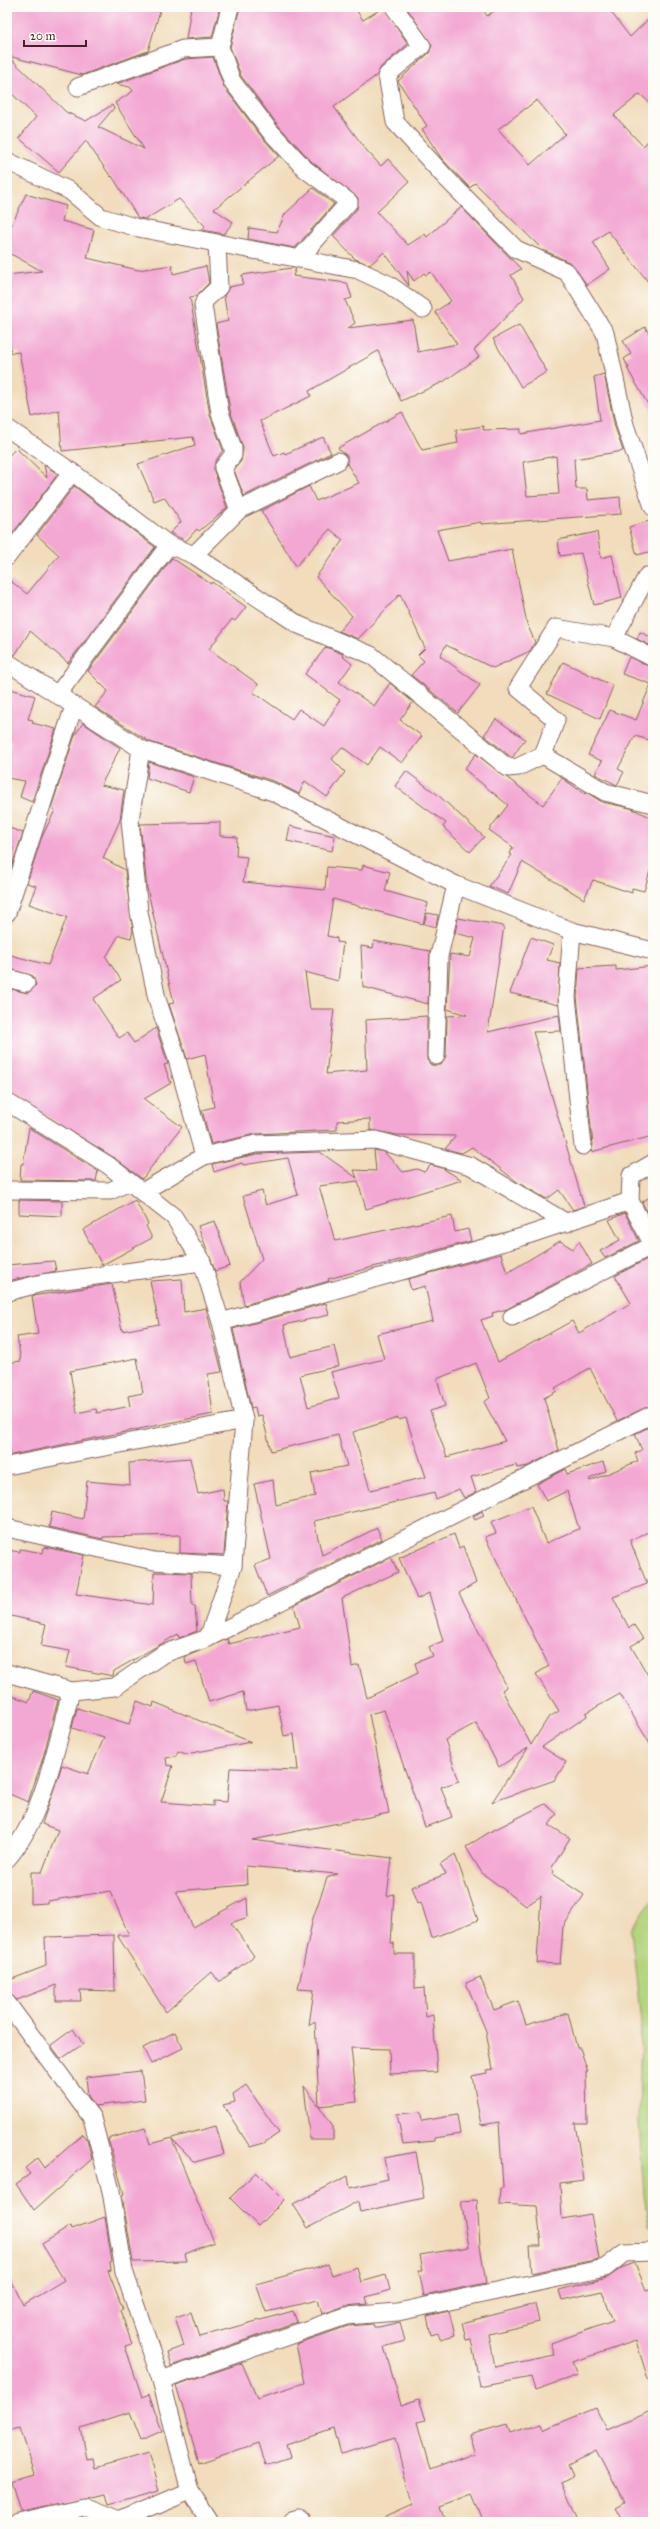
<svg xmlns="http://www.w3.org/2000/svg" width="660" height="2529" viewBox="0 0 660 2529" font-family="'IM FELL Great Primer',serif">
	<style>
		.green { fill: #b4d47b; stroke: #7f7a53 }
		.building { fill: #f3a8d3; fill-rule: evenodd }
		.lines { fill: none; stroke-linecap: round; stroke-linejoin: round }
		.street-casing { stroke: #84615d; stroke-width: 19 }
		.street { stroke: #fff; stroke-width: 17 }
	</style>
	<rect width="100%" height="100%" fill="#fdfcf7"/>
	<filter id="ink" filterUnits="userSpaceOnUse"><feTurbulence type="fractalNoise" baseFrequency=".025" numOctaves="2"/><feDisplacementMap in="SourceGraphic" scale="8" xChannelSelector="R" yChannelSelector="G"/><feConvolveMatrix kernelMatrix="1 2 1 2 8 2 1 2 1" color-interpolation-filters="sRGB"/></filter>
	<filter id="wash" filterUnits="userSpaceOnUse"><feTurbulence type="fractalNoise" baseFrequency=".012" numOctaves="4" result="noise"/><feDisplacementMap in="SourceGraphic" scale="16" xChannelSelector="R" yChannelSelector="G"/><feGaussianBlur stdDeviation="0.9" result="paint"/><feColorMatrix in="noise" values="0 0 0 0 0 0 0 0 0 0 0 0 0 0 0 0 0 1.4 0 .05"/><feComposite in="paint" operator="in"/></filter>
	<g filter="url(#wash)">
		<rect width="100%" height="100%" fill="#f1dcbb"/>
		<polygon class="green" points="653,1900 653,2229 649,2226 644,2195 639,2122 641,2023 631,1929"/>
		<g id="blocks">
			<g class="building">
				<polygon points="7,7 161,7 148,51 82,75 8,56 66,112 86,121 112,105 114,108 98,127 144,149 115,103 133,91 130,87 116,84 185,59 213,57 224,87 261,136 279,156 214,209 233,222 224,234 202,230 205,226 179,199 146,219 138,218 112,176 111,177 86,141 59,172 19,138 36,117 7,89"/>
				<polygon points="191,7 220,7 212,37 186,39"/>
				<polygon points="240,7 354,7 363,20 384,7 408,44 381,67 377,75 334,107 367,151 381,166 388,159 409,182 377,212 408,245 425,234 427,237 461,207 521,269 511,275 524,298 474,350 479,357 443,382 401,401 378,351 309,391 311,396 260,421 274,456 284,452 285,454 323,437 331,453 244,496 234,470 241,461 243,448 230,410 216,324 228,321 224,296 229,287 243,284 242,275 292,268 296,268 293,276 347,283 352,298 345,300 355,323 348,328 413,320 418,352 457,344 435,312 451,301 431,272 426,275 424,273 414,281 407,271 409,286 384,252 370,265 355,259 333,236 357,209 358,198 312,162 277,124 241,76 230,47"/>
				<path d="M406,7h75l6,9 13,-9h107l23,30 23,-22v91l-13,-12 -26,21 29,31 10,-9v151l-45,-57 -15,11 17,27 -23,16 -16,-22 -28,-13 -68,-67 -5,5 -28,-29 -20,-30 5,-3 -29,-45 31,-28 3,-8zM537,100l28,34 -35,31 -32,-36z"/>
				<polygon points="313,188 334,204 295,248 248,239 249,228 277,232 285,214"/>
				<polygon points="26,194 66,206 62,221 94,230 87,258 138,270 172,265 173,274 206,266 209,283 196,296 190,297 210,415 223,450 215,462 214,471 227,508 199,531 197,529 186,541 170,533 181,522 164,497 154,501 138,464 195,445 193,437 62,451 59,410 32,417 19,352 11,353 9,342 7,342 7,275 42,271 7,252 7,235"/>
				<polygon points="519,325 547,372 521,387 493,339"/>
				<polygon points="645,327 653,340 653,413 627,368 629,368 624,359 631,354 623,341"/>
				<path d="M604,374l11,53 8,24 -49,8 2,30h11l1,11 32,-3 1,17 -140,10v-2l-44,8 11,31 64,-12 15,75 8,18 -5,9 -37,17 -47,-23 -6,11 40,29 -22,28 -47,-38 13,-14 -6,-6 7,-7 -25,-54 -42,45 -19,-8 13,-15 -36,-39 27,-37 -13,-11 -34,37 -35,-55 48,-25 7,15 43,-18 -12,-19v-8l-9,-8 64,-36 20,38 36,-7 -2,-13 28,-4 -1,4 38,-1v5l79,-14 -6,-43zM556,456l3,38 -32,2 -4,-34z"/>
				<polygon points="16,448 47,478 44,465 58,474 7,541 7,458"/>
				<polygon points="74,486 155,547 68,663 30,631 15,655 7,652 7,578 27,594 59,555 37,535"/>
				<polygon points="653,520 653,551 637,555 629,527"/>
				<polygon points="597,532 601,558 612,555 622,598 594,605 581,553 560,556 558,540"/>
				<polygon points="172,558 211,584 212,582 246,607 235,621 232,619 209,649 258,684 253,692 292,719 299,709 324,726 340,700 305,674 326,647 343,654 342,656 352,664 339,682 374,706 390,683 413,702 400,720 422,736 402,763 380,747 367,765 342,747 332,759 345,772 327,797 305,781 299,794 276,782 150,742 95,707 108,691 88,671"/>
				<polygon points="640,632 653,638 653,647 637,639"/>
				<polygon points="629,657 653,668 653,741 635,736 618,769 624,772 617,785 595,774 602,761 588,755 610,710 636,720 651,684 622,674"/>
				<polygon points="563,662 613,686 600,719 547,694"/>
				<polygon points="7,688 35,696 28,719 33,720 32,723 56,729 32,802 20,797 25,781 7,778 7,763 11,741 7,740"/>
				<polygon points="496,719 525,739 512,758 484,735"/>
				<polygon points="83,723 120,748 101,785 124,790 120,820 103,858 125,870 133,931 131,938 119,935 106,957 121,980 93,999 119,1038 127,1033 134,1043 156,1028 168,1064 164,1065 171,1083 144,1099 182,1127 142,1179 113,1157 7,1092 7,988 28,993 36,985 33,976 7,968 7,954 48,965 67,917 29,904 36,886 27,883 41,839 55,810 51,808 75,735"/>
				<polygon points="476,754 543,805 562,778 585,794 586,792 602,802 630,808 653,818 653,861 644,891 632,888 632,893 593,880 584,899 522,862 508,894 489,886 512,855 510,854 513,847 489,830 508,805 464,769"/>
				<polygon points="149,762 194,777 189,792 147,778"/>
				<polygon points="406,771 438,795 484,837 470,852 443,827 446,823 395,786"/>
				<polygon points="220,822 220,836 237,837 236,856 247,857 243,882 325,890 327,867 362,870 363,865 390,872 385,891 428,903 423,924 333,899 327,936 337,938 337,942 343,943 338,981 305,972 310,1009 334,1009 326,1074 367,1070 365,1020 427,1016 427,1060 431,1065 441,1065 446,1056 447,1016 467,1015 447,1009 450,954 470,957 475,938 455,933 458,918 504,926 488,1032 559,1015 561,1031 533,1032 584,1206 573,1210 559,1190 547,1199 520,1184 472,1147 462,1153 445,1149 456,1136 397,1135 370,1130 370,1119 337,1121 337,1130 256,1134 211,1144 202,1110 214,1107 205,1054 187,1059 169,1004 174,1003 147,888 140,824"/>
				<polygon points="290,826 335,836 332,851 287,841"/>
				<polygon points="7,827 23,833 8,877 7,864 13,848 7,846"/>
				<polygon points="427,913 438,915 436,927 424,924"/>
				<polygon points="531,937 553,945 547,960 560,963 558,1005 510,993"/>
				<polygon points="374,941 430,951 428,1004 363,987 361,946 373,948"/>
				<polygon points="616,966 616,970 653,966 653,1136 591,1152 593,1145 577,997 579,968"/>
				<polygon points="29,1128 98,1171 96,1181 20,1180 21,1164 23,1164"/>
				<polygon points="374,1150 384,1152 403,1172 417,1169 424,1172 431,1165 442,1168 462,1180 366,1209 358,1181 319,1186 335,1241 452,1216 455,1232 468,1229 471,1241 328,1279 329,1281 244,1305 240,1282 262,1259 243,1196 262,1191 266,1205 298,1195 288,1158 243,1165 242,1163 214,1172 212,1164 257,1154 320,1152 357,1178 354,1170 376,1171"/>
				<polygon points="653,1195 653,1214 649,1216 642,1202"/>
				<polygon points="19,1200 62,1201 62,1216 19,1214"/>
				<polygon points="135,1200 148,1224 146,1226 152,1238 102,1265 83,1230"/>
				<polygon points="625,1213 639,1241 605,1258 600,1251 620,1240 609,1220"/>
				<polygon points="215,1221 230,1266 215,1271 198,1226"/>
				<path d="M560,1241l13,8 6,-8 13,23 -85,45 -15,4 1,3 -12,4 17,42 74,-41 7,12 52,-30 -16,-27 34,-18 4,7v139l-36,17 -27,-53 -35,20 2,3 -13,7 15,52 -31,16 -11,2 -1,-3 -45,12 5,15 -12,6 -5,-9 -23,10 -2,-6 -120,28 8,34 55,-27 5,11 -115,57 -12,-31 16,-6 -17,-75 19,-4 3,25 39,-9 -4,-23 36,-7 -9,-31 -67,16 -9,-36 -5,1 -2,-9 -4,1 -18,-79 93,-26 3,12 -45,10 6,32 44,-11 5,20 -39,9 8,32 31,-9 -8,-26 53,-13 -7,-25 56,-13 -8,-35 -14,4 -3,-11 93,-25 6,19zM476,1363l14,35 -6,4 21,39 -58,16 -17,-46 15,-5 -8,-27zM398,1418l1,2 7,-2 20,59 -56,13 -17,-58z"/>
				<polygon points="54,1261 56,1271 7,1281 7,1265"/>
				<path d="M182,1279l2,33 22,-4 16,64 -14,2 5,40 -206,42v-93l14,-2 -4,-24 21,-3 -6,-38 80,-12 10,47 37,-7 -9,-43zM137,1358l6,35 -15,3 2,10 -33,7 -1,-4 -19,4 -7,-42z"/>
				<polygon points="653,1425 653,1530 630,1540 647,1584 613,1597 629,1628 634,1625 643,1639 631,1646 653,1684 653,1749 620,1694 586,1713 587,1716 542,1747 566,1762 555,1780 492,1802 528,1748 499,1767 476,1723 445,1740 459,1781 441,1787 452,1817 425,1827 384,1710 369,1714 389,1813 252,1840 392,1858 387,1896 394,1894 391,1943 394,1943 394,1954 415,1954 415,1989 424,1988 426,2017 433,2015 437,2072 390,2074 389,2049 351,2048 357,2102 319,2106 333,2126 333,2139 310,2139 304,2086 319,2106 315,2021 309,2025 314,1990 298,1989 313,1918 327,1878 337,1874 246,1866 247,1885 176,1891 193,1927 247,1898 248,1917 231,1923 254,1956 219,1982 212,1972 166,2012 117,1935 129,1935 110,1891 47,1901 47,1903 31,1904 31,1872 42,1872 58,1830 42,1824 62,1765 88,1774 104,1738 72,1728 77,1708 129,1724 137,1701 153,1707 154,1702 251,1742 186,1754 178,1751 176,1756 166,1758 167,1765 173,1766 161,1802 213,1806 213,1801 227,1802 230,1768 298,1770 294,1734 284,1736 278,1705 246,1711 243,1692 209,1702 196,1661 186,1664 185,1657 227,1639 229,1644 300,1627 294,1606 391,1557 398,1572 342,1598 352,1667 359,1665 367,1698 418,1673 415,1663 433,1656 429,1647 443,1641 429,1593 417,1599 399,1558 454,1534 459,1548 463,1546 476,1583 459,1593 507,1687 502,1690 531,1745 548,1718 559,1711 536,1674 549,1666 485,1537 496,1533 491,1522 531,1506 546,1543 579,1529 567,1491 546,1501 537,1484 565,1469 567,1474 603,1462 606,1471 589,1479 590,1481 638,1461 635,1453 642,1450 635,1434"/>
				<polygon points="190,1458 198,1494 223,1489 224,1501 228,1501 224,1555 180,1553 180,1535 103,1537 103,1539 49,1527 52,1512 83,1519 87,1481 130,1485 129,1463"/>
				<polygon points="482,1511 484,1516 475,1520 473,1516"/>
				<polygon points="44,1547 84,1555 76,1594 153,1605 154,1572 191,1573 192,1606 195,1606 197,1631 179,1638 178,1634 114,1671 113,1676 66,1667 70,1651 41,1646 46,1624 7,1615 7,1550 20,1552 20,1549 43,1553"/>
				<polygon points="33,1691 58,1700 43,1758 28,1802 7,1793 7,1694 29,1702"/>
				<polygon points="545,1804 557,1814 549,1825 570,1838 551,1869 554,1871 552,1874 584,1895 563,1927 560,1964 537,1963 541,1896 526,1906 482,1873 466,1847 488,1833"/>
				<polygon points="455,1854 478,1920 432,1938 421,1902 418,1903 412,1887 446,1874 440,1864"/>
				<polygon points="114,1935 115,1991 80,1990 81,2001 56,2001 56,1985 17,2000 7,1993 7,1981 46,1966 45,1937"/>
				<polygon points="480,1977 494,2010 518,2001 526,2025 568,2013 577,2048 580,2048 588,2072 586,2072 587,2123 575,2123 584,2180 560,2183 562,2219 591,2214 599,2259 532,2273 530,2246 541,2246 537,2206 499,2204 500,2188 503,2188 499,2122 481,2125 472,2076 487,2073 487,2070 493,2069 486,2031 466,1983"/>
				<polygon points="73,2029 83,2044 61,2059 51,2045"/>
				<polygon points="175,2032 183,2048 151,2064 143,2048"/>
				<polygon points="141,2071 145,2100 95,2106 88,2096 86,2077"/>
				<polygon points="246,2085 279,2133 264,2143 250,2147 223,2105 235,2102 233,2094"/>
				<polygon points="421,2112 422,2121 457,2115 460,2134 435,2138 435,2141 403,2144 397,2114"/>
				<polygon points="216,2126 224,2154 195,2162 172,2139 214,2242 185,2254 187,2261 133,2262 122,2195 124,2194 108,2139 145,2128 150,2144"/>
				<polygon points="83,2134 87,2139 92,2159 34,2210 16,2184 30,2174 25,2168 38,2158 45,2168"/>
				<polygon points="416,2152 424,2198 360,2212 358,2201 308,2228 293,2204 348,2176 350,2188 388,2179 384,2158"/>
				<polygon points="256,2172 284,2200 258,2226 230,2198"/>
				<polygon points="477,2200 480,2246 486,2283 424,2296 419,2271 423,2271 420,2255 469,2247 461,2201"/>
				<polygon points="105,2217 112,2262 110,2263 111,2270 108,2271 123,2309 120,2310 132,2344 125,2346 142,2397 149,2394 162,2431 141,2440 130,2412 81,2428 87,2459 93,2458 95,2468 148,2453 159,2491 109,2505 106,2494 20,2511 11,2481 35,2474 20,2428 7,2431 7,2271 23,2305 64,2280 42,2244 71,2226 72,2229"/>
				<polygon points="635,2263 646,2290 653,2288 653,2381 649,2382 636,2341 572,2362 578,2375 535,2390 531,2377 480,2387 471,2339 466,2340 462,2323 535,2304 539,2322 489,2334 495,2367 555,2355 551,2343 613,2321 602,2291 562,2300 559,2290 607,2278 623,2267"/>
				<polygon points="328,2264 332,2275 357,2267 361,2282 386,2275 390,2290 366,2297 368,2304 345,2306 322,2314 318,2300 266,2312 256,2284"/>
				<polygon points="293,2311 297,2322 171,2366 167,2352 184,2346 175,2317 191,2312 199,2337"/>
				<polygon points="449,2311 455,2335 440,2339 438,2333 431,2335 427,2316"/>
				<polygon points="400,2322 405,2341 384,2347 401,2405 419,2399 426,2420 417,2422 430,2470 475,2453 469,2435 507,2424 510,2433 543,2423 545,2429 596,2408 606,2430 653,2410 653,2522 623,2522 615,2508 624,2503 597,2450 568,2465 573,2476 562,2482 579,2522 484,2522 472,2494 441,2506 446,2522 374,2522 412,2505 395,2438 341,2454 334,2429 286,2445 290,2457 265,2465 258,2443 199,2463 176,2385 242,2363 257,2398 304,2383 296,2344 348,2326 373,2324 374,2327 379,2327"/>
			</g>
		</g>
	</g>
	<g filter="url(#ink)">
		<use href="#blocks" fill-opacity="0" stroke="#84615d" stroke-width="1"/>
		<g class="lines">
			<defs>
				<g id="street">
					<polyline points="230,7 220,47 232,81 269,130 305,169 349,202 299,259"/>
					<polyline points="394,7 422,46 387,75 395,122 445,177 516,249 567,272 605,333 625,425 653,507"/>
					<polyline points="78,87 183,49 220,47"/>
					<polyline points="7,161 70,191 101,217 138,228 358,270 388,284 423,309"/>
					<polyline points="217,244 219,287 205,300 203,305 220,413 233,448 233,455 223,468 239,510"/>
					<polyline points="7,428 72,472 169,545 194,555 299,625 371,655 508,768 518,767 543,755 605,792 653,804"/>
					<polyline points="194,555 239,510 338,461"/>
					<polyline points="7,557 72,472"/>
					<polyline points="614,638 653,658"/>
					<polyline points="7,662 141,749 273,792 456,885 572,931 653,951"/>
					<polyline points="58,694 169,545"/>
					<polyline points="141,749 130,820 139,912 157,999 175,1052 204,1156"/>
					<polyline points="543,755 556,720 518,688 556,628 614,638 647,576 653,577"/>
					<polyline points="7,913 74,706"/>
					<polyline points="572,931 567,997 583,1146"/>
					<polyline points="7,978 26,983"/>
					<polyline points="436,1056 439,956 456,885"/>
					<polyline points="7,1102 108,1165 174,1217 202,1262 221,1322 244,1420 233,1566 208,1638"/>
					<polyline points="7,1190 110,1191 129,1182"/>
					<polyline points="142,1192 204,1156 256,1144 376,1140 471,1166 567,1223"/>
					<polyline points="630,1201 653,1245"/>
					<polyline points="7,1292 42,1283 202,1262"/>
					<polyline points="512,1317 653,1245"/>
					<polyline points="221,1322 522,1237 630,1201 631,1176 653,1163"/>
					<polyline points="7,1466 244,1420"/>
					<polyline points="7,1528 154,1561 233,1566"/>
					<polyline points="7,1673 71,1691 115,1687 163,1654 208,1638 653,1414"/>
					<path d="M7,1859c35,-39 51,-118 64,-168"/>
					<polyline points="7,2003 92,2118 111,2191 124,2271 161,2380 190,2491 210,2522"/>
					<polyline points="161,2380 346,2316 398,2312 605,2268 624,2253 653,2252"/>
					<polyline points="18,2522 84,2507 119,2521 190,2491"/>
					<polyline points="292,2522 299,2520 302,2522"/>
				</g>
			</defs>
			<use href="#street" class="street-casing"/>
			<use href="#street" class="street"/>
		</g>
	</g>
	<rect width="660" height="2529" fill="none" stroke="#fdfcf7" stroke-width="24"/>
	<path d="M24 40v6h62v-6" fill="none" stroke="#4a1f2b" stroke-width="2"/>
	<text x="30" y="40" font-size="12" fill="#4a1f2b" stroke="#fdfcf7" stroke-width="3" paint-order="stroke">20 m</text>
</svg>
